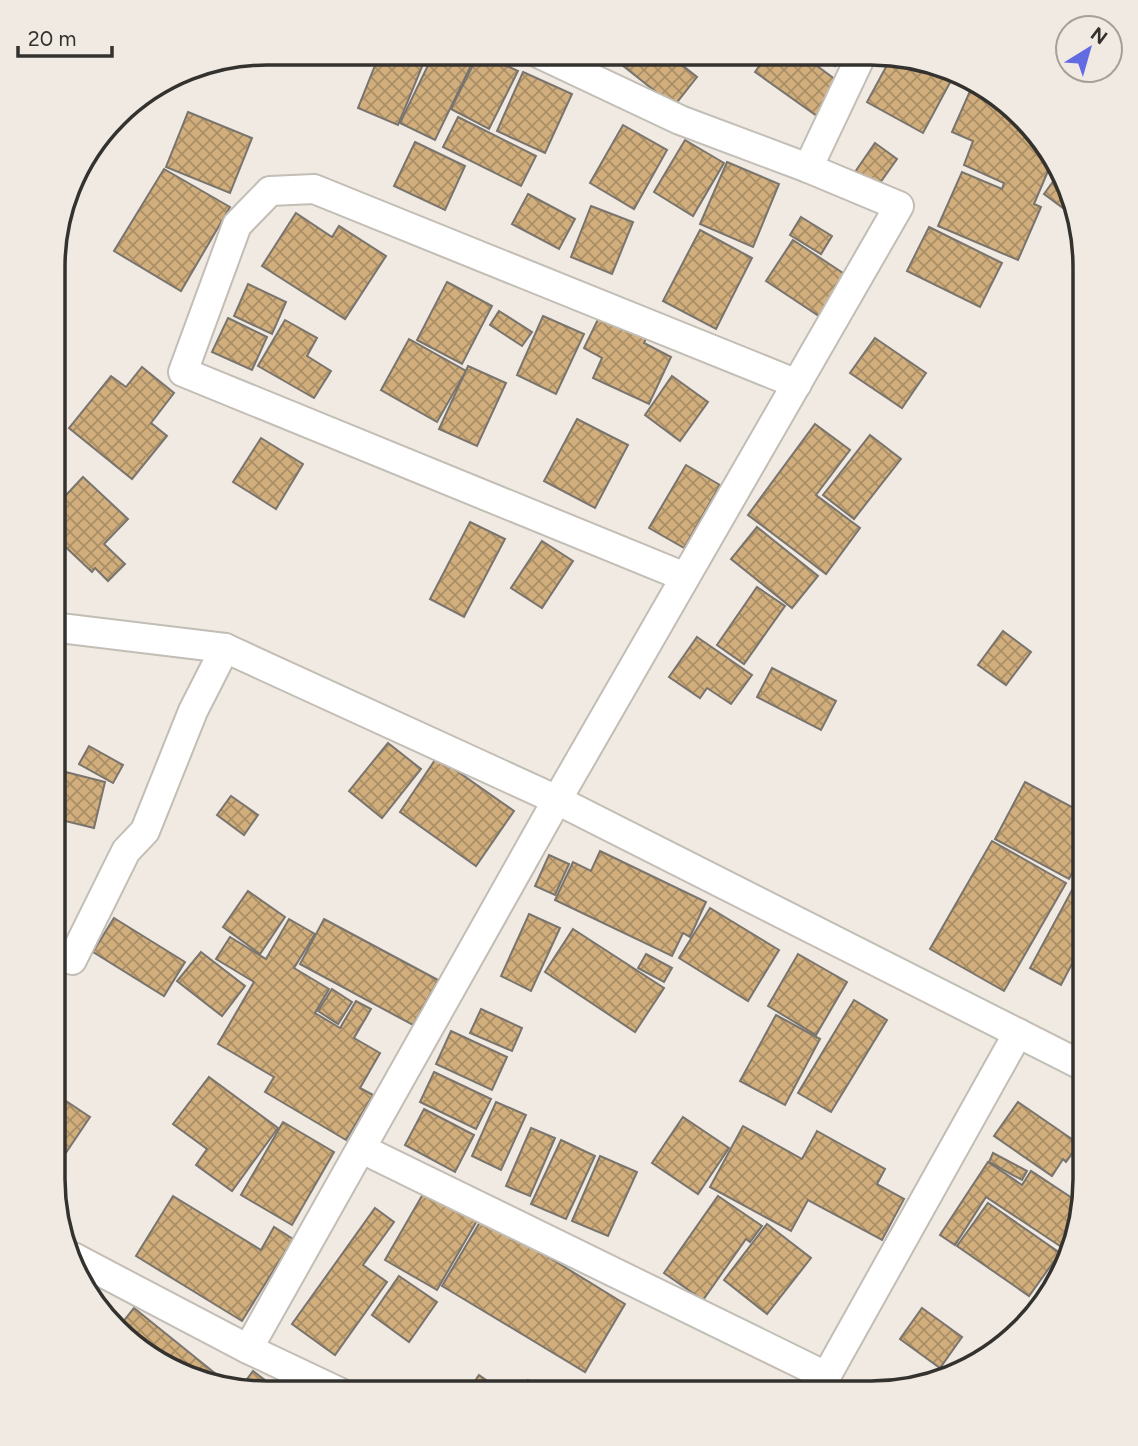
<svg xmlns="http://www.w3.org/2000/svg" width="1138" height="1446" viewBox="0 0 1138 1446" font-family="Figtree,sans-serif">
	<style>
		.building { fill: url(#building-cross-hatch); stroke: #79746d; stroke-width: 2 }
		.lines { fill: none; stroke-linecap: round; stroke-linejoin: round }
		.street-casing { stroke: #c2bdb5; stroke-width: 32 }
		.street { stroke: #fff; stroke-width: 28 }
		.rim { fill: none; stroke: #34322f; stroke-width: 3.5 }
	</style>
	<defs>
		<pattern id="building-cross-hatch" width="8" height="8" patternUnits="userSpaceOnUse" patternTransform="scale(1.75)"><rect width="8" height="8" fill="#d1ae7c"/><path d="M0 0l8 8M0 8l8-8" fill="none" stroke="#aa8e66"/></pattern>
	</defs>
	<rect width="100%" height="100%" fill="#f0eae2"/>
	<g class="building">
		<polygon points="380,53 418,53 426,57 398,125 358,108"/>
		<polygon points="434,53 477,53 435,140 400,123"/>
		<polygon points="479,53 518,71 489,129 451,109"/>
		<polygon points="608,54 676,54 673,58 697,77 674,106"/>
		<polygon points="768,54 801,54 840,83 817,116 755,72"/>
		<polygon points="816,54 842,54 835,66"/>
		<polygon points="893,54 900,54 954,75 923,133 867,102"/>
		<polygon points="523,72 572,94 545,153 497,131"/>
		<polygon points="974,82 991,89 1054,157 1034,204 1041,207 1018,260 938,226 962,172 1002,189 1004,183 964,165 973,141 952,132"/>
		<polygon points="188,112 252,138 230,193 166,167"/>
		<polygon points="458,117 536,156 521,186 443,147"/>
		<polygon points="623,125 667,150 634,209 590,183"/>
		<polygon points="685,140 724,163 693,216 654,192"/>
		<polygon points="415,142 465,166 445,210 394,186"/>
		<polygon points="875,143 897,159 877,187 855,172"/>
		<polygon points="727,162 779,184 753,247 700,224"/>
		<polygon points="164,169 230,207 181,291 114,251"/>
		<polygon points="1060,172 1071,214 1044,194"/>
		<polygon points="528,194 575,219 559,249 512,224"/>
		<polygon points="591,206 633,222 612,274 571,257"/>
		<polygon points="296,213 332,237 339,226 386,256 345,319 262,266"/>
		<polygon points="801,217 832,236 821,254 790,235"/>
		<polygon points="929,227 1002,263 980,307 907,271"/>
		<polygon points="700,230 752,258 716,329 663,301"/>
		<polygon points="793,240 849,277 822,318 766,281"/>
		<polygon points="447,282 492,306 462,364 417,340"/>
		<polygon points="248,284 286,302 272,334 234,316"/>
		<polygon points="603,309 649,331 644,343 671,357 649,404 593,378 602,358 584,348"/>
		<polygon points="499,311 532,332 522,346 490,325"/>
		<polygon points="543,316 584,334 556,394 517,375"/>
		<polygon points="228,318 267,337 252,370 212,352"/>
		<polygon points="285,320 317,338 307,356 331,371 314,398 258,366"/>
		<polygon points="875,338 926,373 902,408 850,373"/>
		<polygon points="409,339 466,371 437,422 381,390"/>
		<polygon points="468,366 506,383 477,446 439,429"/>
		<polygon points="142,367 174,393 151,423 167,436 132,479 69,428 111,376 126,387"/>
		<polygon points="672,376 708,402 680,441 645,415"/>
		<polygon points="577,419 628,445 595,508 544,481"/>
		<polygon points="815,424 850,450 816,495 860,528 826,574 748,515"/>
		<polygon points="870,435 901,459 854,519 823,495"/>
		<polygon points="261,438 303,464 276,509 233,482"/>
		<polygon points="686,465 720,485 684,548 649,528"/>
		<polygon points="83,477 128,519 104,544 125,564 108,581 95,568 92,572 54,536 54,508"/>
		<polygon points="470,522 505,539 464,617 430,599"/>
		<polygon points="757,527 818,576 792,608 731,559"/>
		<polygon points="542,541 573,561 542,608 511,588"/>
		<polygon points="757,587 785,606 744,664 717,645"/>
		<polygon points="1003,631 1031,652 1006,685 978,665"/>
		<polygon points="697,637 752,675 731,704 707,688 700,698 669,677"/>
		<polygon points="772,668 836,701 821,730 757,697"/>
		<polygon points="388,743 421,769 382,818 349,791"/>
		<polygon points="89,746 123,765 113,783 79,764"/>
		<polygon points="437,757 514,811 476,866 400,812"/>
		<polygon points="54,769 105,782 94,828 53,818"/>
		<polygon points="1025,782 1085,814 1085,849 1069,879 995,839"/>
		<polygon points="231,796 258,815 244,835 217,815"/>
		<polygon points="992,841 1066,883 1004,991 930,949"/>
		<polygon points="600,851 706,902 690,937 683,933 672,956 555,900 573,862 591,871"/>
		<polygon points="549,855 569,864 555,895 535,886"/>
		<polygon points="1085,866 1085,939 1061,985 1030,968"/>
		<polygon points="248,891 285,917 260,954 223,927"/>
		<polygon points="710,908 779,950 748,1001 679,958"/>
		<polygon points="529,914 560,928 531,991 501,976"/>
		<polygon points="114,918 185,962 164,996 93,952"/>
		<polygon points="289,919 315,934 294,968 329,989 315,1013 340,1028 356,1001 371,1009 354,1038 380,1053 360,1088 373,1095 346,1140 265,1092 274,1077 218,1044 254,982 216,959 230,937 266,959"/>
		<polygon points="324,919 438,980 413,1025 300,964"/>
		<polygon points="573,929 664,988 635,1032 545,972"/>
		<polygon points="201,952 245,986 222,1016 177,981"/>
		<polygon points="646,954 672,968 664,982 638,968"/>
		<polygon points="798,954 847,982 816,1035 768,1006"/>
		<polygon points="1085,961 1085,980 1078,978"/>
		<polygon points="332,989 352,1002 338,1024 318,1011"/>
		<polygon points="854,1000 887,1020 831,1112 798,1093"/>
		<polygon points="481,1009 522,1028 512,1051 470,1033"/>
		<polygon points="776,1015 820,1039 785,1105 740,1081"/>
		<polygon points="451,1031 507,1057 492,1090 436,1064"/>
		<polygon points="434,1072 491,1099 476,1129 420,1102"/>
		<polygon points="209,1077 278,1128 232,1191 196,1165 207,1149 173,1124"/>
		<polygon points="60,1097 90,1117 53,1172 53,1108"/>
		<polygon points="496,1102 526,1115 501,1170 472,1156"/>
		<polygon points="1018,1102 1079,1144 1066,1162 1063,1159 1052,1176 994,1136"/>
		<polygon points="424,1109 474,1135 455,1172 405,1145"/>
		<polygon points="683,1117 729,1148 698,1194 652,1163"/>
		<polygon points="283,1122 334,1152 292,1225 241,1195"/>
		<polygon points="743,1126 802,1159 817,1131 885,1169 877,1184 904,1199 882,1240 808,1200 791,1231 710,1187"/>
		<polygon points="531,1128 555,1138 530,1196 506,1186"/>
		<polygon points="561,1140 595,1156 566,1219 531,1204"/>
		<polygon points="993,1153 1027,1171 1022,1180 989,1162"/>
		<polygon points="600,1156 637,1172 608,1236 572,1221"/>
		<polygon points="988,1162 1022,1185 1031,1171 1081,1204 1066,1250 986,1197 955,1245 940,1235"/>
		<polygon points="427,1187 479,1217 437,1290 385,1260"/>
		<polygon points="173,1196 261,1250 274,1227 293,1239 242,1321 136,1256"/>
		<polygon points="718,1196 762,1226 750,1242 746,1239 703,1300 664,1273"/>
		<polygon points="988,1203 1060,1253 1029,1296 957,1246"/>
		<polygon points="375,1208 394,1222 363,1265 387,1282 335,1355 292,1324"/>
		<polygon points="483,1217 625,1304 585,1372 442,1286"/>
		<polygon points="767,1224 811,1258 767,1314 724,1280"/>
		<polygon points="399,1276 437,1302 409,1342 372,1315"/>
		<polygon points="134,1308 221,1378 218,1381 148,1358 119,1327"/>
		<polygon points="922,1308 962,1337 940,1368 900,1339"/>
		<polygon points="253,1371 282,1393 252,1393 240,1389"/>
		<polygon points="479,1375 505,1393 467,1393"/>
		<polygon points="528,1380 551,1393 521,1393"/>
		<polygon points="601,1385 613,1393 596,1393"/>
	</g>
	<g class="lines">
		<defs>
			<g id="street">
				<polyline points="808,168 862,54"/>
				<polyline points="685,577 183,372 237,225 270,191 314,189 797,384"/>
				<polyline points="54,624 60,628 225,648 193,711 145,831 126,851 72,960"/>
				<polyline points="225,648 557,800 1085,1067"/>
				<polyline points="362,1149 826,1376"/>
				<polyline points="73,1257 248,1349"/>
				<polyline points="818,1391 1018,1033"/>
				<polyline points="341,1393 248,1349 557,800 899,206 808,168 680,120 538,53"/>
			</g>
		</defs>
		<use href="#street" class="street-casing"/>
		<use href="#street" class="street"/>
	</g>
	<path d="M0 0H1138V1446H0ZM267 65H871A202 202 0 0 1 1073 267V1179A202 202 0 0 1 871 1381H267A202 202 0 0 1 65 1179V267A202 202 0 0 1 267 65Z" fill="#f0eae2" fill-rule="evenodd"/>
	<path class="rim" d="M267 65H871A202 202 0 0 1 1073 267V1179A202 202 0 0 1 871 1381H267A202 202 0 0 1 65 1179V267A202 202 0 0 1 267 65Z"/>
	<g transform="translate(1089 49) rotate(37)"><circle r="33" fill="#f0eae2" stroke="#a5a09a" stroke-width="2"/>
	<path d="M0-5L12 26L0 18L-12 26Z" fill="#636be3"/>
	<text y="-10" font-size="19" font-weight="bold" text-anchor="middle" fill="#34322f">N</text>
	</g>
	<path d="M18 46v10h94v-10" fill="none" stroke="#34322f" stroke-width="3.5"/>
	<text x="28" y="46" font-size="21" fill="#34322f" stroke="#f0eae2" stroke-width="5" paint-order="stroke">20 m</text>
</svg>
